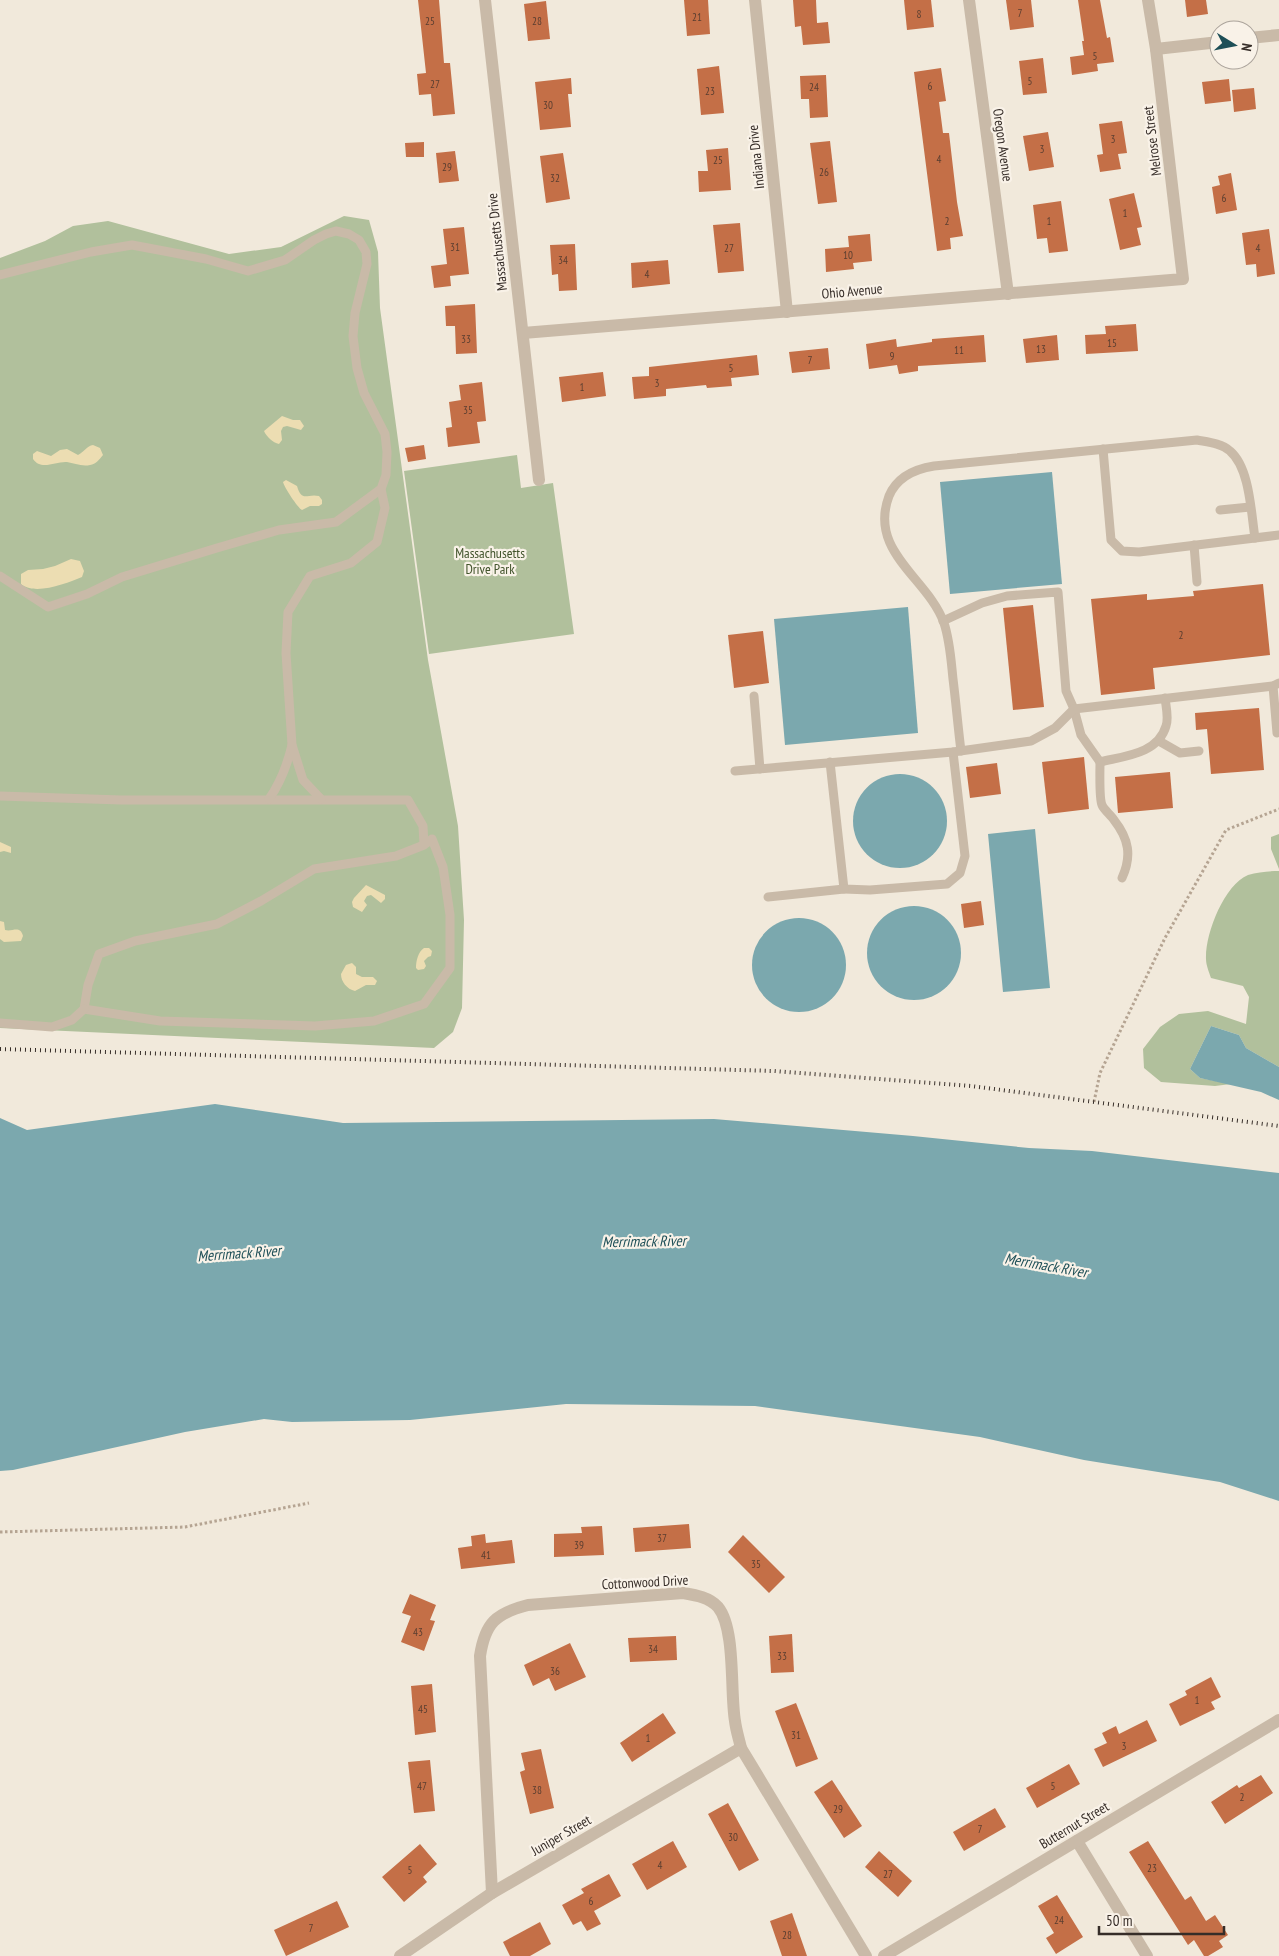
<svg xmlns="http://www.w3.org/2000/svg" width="1279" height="1956" viewBox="0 0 1279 1956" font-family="'PT Sans Narrow',sans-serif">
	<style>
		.green { fill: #b1c09c }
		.sand { fill: #ecddb2 }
		.water { fill: #7ba8ae }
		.building { fill: #c46f47 }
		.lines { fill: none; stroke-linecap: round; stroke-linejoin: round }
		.path { stroke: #b5a492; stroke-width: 3; stroke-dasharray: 2.5 2.5; stroke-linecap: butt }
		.service { stroke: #c9baa8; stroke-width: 9 }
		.minor { stroke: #c9baa8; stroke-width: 12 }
		.rail { stroke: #362d28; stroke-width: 4; stroke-dasharray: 1 4; stroke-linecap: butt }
		.labels { text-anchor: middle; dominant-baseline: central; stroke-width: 4.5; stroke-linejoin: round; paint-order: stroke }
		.number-label { font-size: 11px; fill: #5a3e30 }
		.street-label { font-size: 14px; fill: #362d28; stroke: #f9f2e8 }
		.park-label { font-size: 14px; fill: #42542c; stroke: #f9f2e8 }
		.water-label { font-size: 15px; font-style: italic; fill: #1e4f57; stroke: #f9f2e8 }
	</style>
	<rect width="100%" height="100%" fill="#f1e9db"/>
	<g class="green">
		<polygon points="344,216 369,220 378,252 380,308 428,660 458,826 464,920 462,1008 453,1032 434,1048 0,1028 0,258 45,241 73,226 108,221 229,254 281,247"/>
		<polygon points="517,455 521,488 553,483 574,634 429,654 404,471"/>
		<polygon points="1279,834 1279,869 1271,849 1271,837"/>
		<path d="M1279,871v196l-33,-19 -7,-13 -28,-9 -21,43 10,9 31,6 -16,2 -54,-4 -17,-14 -1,-19 17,-22 19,-13 29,-3 38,13 3,-27 -6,-11 -32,-8c-2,-6 -5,-13 -5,-19 -1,-25 18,-74 42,-84 10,-3 21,-4 31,-4z"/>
	</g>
	<g class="sand">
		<path d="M282,416l11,4h7l4,6 -3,4 -14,-4 -4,1 -2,4 1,9 -3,4c-6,-1 -13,-8 -15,-13z"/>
		<path d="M93,445l7,3 3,7c-4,5 -7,9 -13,10 -8,2 -16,-2 -23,-3 -11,-1 -26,9 -34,-3v-5l4,-3 14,5 9,-6 7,-1 11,6c6,-3 9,-9 15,-10z"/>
		<path d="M286,480l11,6c5,17 10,7 22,10l3,4v4l-3,2h-9l-8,4c-4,-2 -18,-23 -19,-28z"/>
		<path d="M71,559l9,2 4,10 -2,6c-15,6 -47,19 -61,7v-10l7,-4 15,-1 12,-3z"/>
		<polygon points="0,842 11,847 11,853 4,851 0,852"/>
		<polygon points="366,885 385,895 385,899 381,903 371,895 367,896 364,901 367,905 362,912 353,907 352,902 354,898"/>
		<path d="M0,921l4,1 1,8c8,2 15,-5 18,6l-2,5 -17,1 -4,-3z"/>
		<path d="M424,948h5l3,3 -1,5 -3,1 -4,4 2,5 -2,3 -6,1 -2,-2c0,-7 2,-16 8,-20z"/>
		<path d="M352,963l4,4v7l6,3h11l4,4 -2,4h-9l-11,6c-8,-2 -14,-9 -14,-17l5,-9z"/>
	</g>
	<g class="water">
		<polygon points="1052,472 1062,584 950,594 940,482"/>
		<polygon points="908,607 918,733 785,745 774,619"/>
		<circle cx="900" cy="821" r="47"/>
		<polygon points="1035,829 1050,988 1003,992 988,834"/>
		<circle cx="914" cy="953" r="47"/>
		<circle cx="799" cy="965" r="47"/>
		<polygon points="1211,1026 1239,1035 1246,1048 1279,1067 1279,1100 1261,1092 1200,1078 1190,1069"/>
		<polygon points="215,1104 343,1123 714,1119 913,1136 1029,1148 1092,1151 1279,1173 1279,1501 1220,1482 1084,1460 980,1437 755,1406 566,1404 410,1420 292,1422 264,1419 185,1432 13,1470 0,1471 0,1118 27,1130"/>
	</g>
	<g class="building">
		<polygon points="418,0 439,0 444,63 450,63 455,114 433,116 431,94 419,95 417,74 426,73"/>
		<polygon points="684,0 708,0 710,34 687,36"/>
		<polygon points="793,0 816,0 817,23 828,22 830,43 803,45 801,26 795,27"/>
		<polygon points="904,0 931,0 934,27 907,30"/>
		<polygon points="1006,0 1031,0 1034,27 1010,30"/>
		<polygon points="1078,0 1100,0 1107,38 1110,37 1114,62 1097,64 1098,71 1072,75 1070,57 1084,55 1082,41 1084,41"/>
		<polygon points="1185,0 1206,0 1208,14 1187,17"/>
		<polygon points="546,1 550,39 528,41 524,4"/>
		<polygon points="1043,58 1047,93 1023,95 1019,61"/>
		<polygon points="719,66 724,113 701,115 697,69"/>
		<polygon points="941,68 946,101 939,102 943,133 949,133 957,202 963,236 950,238 951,249 937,251 914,72"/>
		<polygon points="826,75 828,117 810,118 809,99 801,99 800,76"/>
		<polygon points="571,78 572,94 568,94 571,127 540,130 535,82"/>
		<polygon points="1229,79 1231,101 1205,104 1202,82"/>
		<polygon points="1254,88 1256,109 1234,112 1232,90"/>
		<polygon points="1122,121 1127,153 1118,154 1121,169 1100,172 1097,155 1103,154 1099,124"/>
		<polygon points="1048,132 1054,167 1029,171 1023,136"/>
		<polygon points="830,141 837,202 818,204 810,143"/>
		<polygon points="424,142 424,157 406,157 405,143"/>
		<polygon points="728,148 731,190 699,192 698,171 708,171 706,150"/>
		<polygon points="455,151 459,181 439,183 436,153"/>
		<polygon points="563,153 570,199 546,203 540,156"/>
		<polygon points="1231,173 1237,210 1216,214 1212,187 1220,185 1218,176"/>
		<polygon points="1134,193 1142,227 1137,228 1141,245 1120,250 1109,199"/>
		<polygon points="1061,201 1068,251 1049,253 1047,238 1037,239 1033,205"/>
		<polygon points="740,223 744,271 718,273 713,225"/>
		<polygon points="464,227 469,274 450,276 451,286 434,288 431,266 447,264 443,229"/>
		<polygon points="1269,229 1275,274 1257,277 1256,264 1246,265 1242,233"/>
		<polygon points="870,234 872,261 853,263 854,269 826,272 825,249 849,247 848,236"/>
		<polygon points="575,244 577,290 559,291 558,274 552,275 550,245"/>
		<polygon points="668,260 670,284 632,288 631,263"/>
		<polygon points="475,304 477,353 456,354 455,326 446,326 445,306"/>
		<polygon points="1136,324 1138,351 1086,354 1085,335 1106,334 1105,326"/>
		<polygon points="984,335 986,362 918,366 918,371 899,374 897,365 869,369 866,344 896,339 897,347 932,342 932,339"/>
		<polygon points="1057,335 1059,360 1026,363 1023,339"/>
		<polygon points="828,348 830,369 792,373 789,352"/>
		<polygon points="757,355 759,375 731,378 732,386 707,388 706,385 666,389 666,396 634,399 632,377 649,376 649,367"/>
		<polygon points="603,372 606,396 562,402 559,377"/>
		<polygon points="482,382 486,421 477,422 480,443 448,447 446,428 452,427 449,402 461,400 459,385"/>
		<polygon points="424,445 426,459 408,462 405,448"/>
		<polygon points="1263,584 1270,655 1153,668 1155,689 1101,695 1091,599 1147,594 1147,600 1194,596 1193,591"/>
		<polygon points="1033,605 1044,707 1013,710 1003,608"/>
		<polygon points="763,631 769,683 734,688 728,635"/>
		<polygon points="1259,708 1264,770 1211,774 1207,729 1196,730 1195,713"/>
		<polygon points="1084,757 1089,809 1048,814 1042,762"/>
		<polygon points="997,763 1001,794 970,798 966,767"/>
		<polygon points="1170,772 1173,808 1118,813 1115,777"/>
		<polygon points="981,901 984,925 964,928 961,904"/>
		<polygon points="689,1524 691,1548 635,1552 633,1528"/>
		<polygon points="602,1526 604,1555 554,1557 554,1534 582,1533 581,1527"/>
		<polygon points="485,1534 486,1543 512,1540 515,1563 461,1569 458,1548 472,1546 471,1536"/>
		<polygon points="743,1535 785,1577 769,1593 728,1552"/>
		<polygon points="410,1594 436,1605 430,1620 435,1621 424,1651 401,1642 411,1616 402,1613"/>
		<polygon points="792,1634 794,1672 771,1673 769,1636"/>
		<polygon points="676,1636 677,1660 630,1662 628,1638"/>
		<polygon points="570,1643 586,1677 555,1691 549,1678 533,1686 524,1665"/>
		<polygon points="1211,1677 1221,1697 1211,1702 1215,1709 1180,1726 1169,1704 1187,1695 1185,1691"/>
		<polygon points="432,1684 436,1732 415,1735 411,1686"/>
		<polygon points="796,1703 818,1759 796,1767 775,1711"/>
		<polygon points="663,1713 676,1733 632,1762 620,1743"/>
		<polygon points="1147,1720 1157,1741 1103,1767 1094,1749 1107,1743 1102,1733 1116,1726 1119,1734"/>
		<polygon points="541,1749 554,1808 530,1814 520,1772 525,1770 521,1753"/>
		<polygon points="430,1760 435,1811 414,1813 408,1762"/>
		<polygon points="1069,1764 1080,1784 1037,1808 1026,1788"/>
		<polygon points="1261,1775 1273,1793 1225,1824 1211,1802 1237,1785 1239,1788"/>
		<polygon points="832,1780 862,1826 844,1838 814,1792"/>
		<polygon points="728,1803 759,1860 739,1871 708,1814"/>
		<polygon points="995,1808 1006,1827 964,1851 953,1832"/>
		<polygon points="673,1841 687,1867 647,1890 632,1864"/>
		<polygon points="1148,1841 1185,1900 1191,1896 1206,1921 1215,1915 1228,1935 1219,1941 1223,1947 1208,1956 1204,1956 1194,1940 1188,1945 1129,1852"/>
		<polygon points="420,1844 437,1864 423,1877 427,1882 404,1902 382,1877"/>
		<polygon points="879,1851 912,1881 898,1897 865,1867"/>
		<polygon points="609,1874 621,1896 594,1911 601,1924 587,1931 581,1921 573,1925 562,1905 584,1893 581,1889"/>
		<polygon points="1057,1895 1083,1937 1056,1954 1046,1938 1054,1933 1038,1906"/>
		<polygon points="337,1901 349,1927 286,1956 274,1930"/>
		<polygon points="792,1913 807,1956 782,1956 770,1921"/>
		<polygon points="540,1922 551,1944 530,1956 510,1956 503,1942"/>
	</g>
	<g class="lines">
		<g class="path">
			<polyline points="1094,1102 1100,1073 1165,938 1226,830 1279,809"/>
			<polyline points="0,1532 185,1527 309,1503"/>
		</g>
		<g class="service">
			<polyline points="0,275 91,252 132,245 206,259 248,271 285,260 314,240 326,234 336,231 349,234 359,240 366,252 367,264 355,313 353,336 357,368 364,393 385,434 387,452 386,475 381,489 336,522 279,530 217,548 122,577 87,594 48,607 0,576"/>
			<polyline points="1103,449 1111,540 1122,551 1139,552 1279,535"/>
			<polyline points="1220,510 1250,507"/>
			<polyline points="1194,545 1197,582"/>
			<path d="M943,621l39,-18 25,-7 51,-4 8,99 8,18 7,26 19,27c24,-6 58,-8 66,-36 3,-8 0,-19 -1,-28"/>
			<polyline points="1273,686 1277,733"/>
			<polyline points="754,696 760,769"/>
			<polyline points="1159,741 1180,753 1199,751"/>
			<path d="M961,751c-3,-24 -5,-48 -8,-72 -2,-19 -3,-38 -9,-56 -16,-45 -76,-71 -55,-127 8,-19 26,-27 45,-30l263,-26c10,2 24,3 33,11 20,17 21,62 25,87"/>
			<polyline points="830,762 844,889 870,890 947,884 960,873 965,856 953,752"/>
			<path d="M1100,762c0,8 -1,36 2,43 2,5 9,10 12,15 15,19 18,36 8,58"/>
			<polyline points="735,771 953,752 1031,741 1055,728 1074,709 1273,686 1279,683"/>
			<polyline points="0,796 121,800 408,800 423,826 424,845 396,856 314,869 261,901 217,924 135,941 99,954 88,985 84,1009 160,1021 315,1026 374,1021 424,1004 450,968 450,915 443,867 432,839 424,845"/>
			<path d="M269,799c12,-17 18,-33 23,-54"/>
			<polyline points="321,799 303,780 292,745 286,653 288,612 310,576 351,563 377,542 385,508 381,489"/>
			<polyline points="768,897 844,889"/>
			<polyline points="0,1023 52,1027 72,1020 84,1009"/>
		</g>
		<g class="minor">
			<polyline points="485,0 539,480"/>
			<polyline points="755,0 787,312"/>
			<polyline points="969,0 1008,294"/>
			<polyline points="1249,38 1279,35"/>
			<polyline points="1156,49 1219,42"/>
			<polyline points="523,333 1183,279 1156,49 1148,0"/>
			<polyline points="1077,1841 1147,1956"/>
			<path d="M492,1893l-12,-237c5,-33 16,-43 48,-51l155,-12c12,2 26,4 35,14 18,22 12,86 17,114 1,9 4,18 6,27l125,208"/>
			<polyline points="400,1956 492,1893 741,1748"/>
			<polyline points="884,1956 1279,1720"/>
		</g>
		<polyline class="rail" points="0,1049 774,1071 971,1086 1279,1126"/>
	</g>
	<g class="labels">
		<g class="number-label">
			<text x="1020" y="13">7</text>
			<text x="919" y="14">8</text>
			<text x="697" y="17">21</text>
			<text x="430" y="21">25</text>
			<text x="537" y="21">28</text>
			<text x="1095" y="56">5</text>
			<text x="1030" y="81">5</text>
			<text x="435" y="84">27</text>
			<text x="930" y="86">6</text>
			<text x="814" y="87">24</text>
			<text x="710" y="91">23</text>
			<text x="548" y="105">30</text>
			<text x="1113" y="139">3</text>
			<text x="1042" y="149">3</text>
			<text x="939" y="159">4</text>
			<text x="718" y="160">25</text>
			<text x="447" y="167">29</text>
			<text x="824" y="172">26</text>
			<text x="555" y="178">32</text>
			<text x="1224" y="198">6</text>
			<text x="1125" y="213">1</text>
			<text x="947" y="221">2</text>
			<text x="1049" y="221">1</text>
			<text x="455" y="247">31</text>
			<text x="729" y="248">27</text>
			<text x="1258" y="248">4</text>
			<text x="848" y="255">10</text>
			<text x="563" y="260">34</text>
			<text x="647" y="274">4</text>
			<text x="466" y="339">33</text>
			<text x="1112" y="343">15</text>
			<text x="1041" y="349">13</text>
			<text x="959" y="350">11</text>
			<text x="892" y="356">9</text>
			<text x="810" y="360">7</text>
			<text x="731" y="368">5</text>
			<text x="657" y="383">3</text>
			<text x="582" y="387">1</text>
			<text x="468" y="410">35</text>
			<text x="1181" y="635">2</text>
			<text x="662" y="1538">37</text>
			<text x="579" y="1545">39</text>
			<text x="486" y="1555">41</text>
			<text x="756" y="1564">35</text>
			<text x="418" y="1632">43</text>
			<text x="653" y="1649">34</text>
			<text x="782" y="1656">33</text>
			<text x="555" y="1671">36</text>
			<text x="1197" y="1700">1</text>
			<text x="423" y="1709">45</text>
			<text x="796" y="1735">31</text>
			<text x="648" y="1738">1</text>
			<text x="1124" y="1746">3</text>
			<text x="422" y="1786">47</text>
			<text x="1053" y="1786">5</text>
			<text x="537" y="1790">38</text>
			<text x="1242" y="1797">2</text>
			<text x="838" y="1809">29</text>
			<text x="980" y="1829">7</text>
			<text x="733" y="1837">30</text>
			<text x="660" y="1865">4</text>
			<text x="1152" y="1868">23</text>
			<text x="410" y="1870">5</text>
			<text x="888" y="1874">27</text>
			<text x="591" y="1901">6</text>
			<text x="1059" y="1920">24</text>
			<text x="311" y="1928">7</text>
			<text x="787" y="1935">28</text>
		</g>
		<g class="street-label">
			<text transform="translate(1152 141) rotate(-97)">Melrose Street</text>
			<text transform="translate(1003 145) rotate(82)">Oregon Avenue</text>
			<text transform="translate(756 157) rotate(-96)">Indiana Drive</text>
			<text transform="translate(497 242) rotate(-96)">Massachusetts Drive</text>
			<text transform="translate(852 291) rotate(-5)">Ohio Avenue</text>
			<text transform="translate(645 1582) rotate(-3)">Cottonwood Drive</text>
			<text transform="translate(1074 1825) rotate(-31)">Butternut Street</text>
			<text transform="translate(561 1835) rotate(-30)">Juniper Street</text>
		</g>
		<g class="park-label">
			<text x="490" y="553">Massachusetts<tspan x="490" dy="16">Drive Park</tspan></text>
		</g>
		<g class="water-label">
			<text transform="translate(644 1241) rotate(-1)">Merrimack River</text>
			<text transform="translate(239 1253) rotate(-4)">Merrimack River</text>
			<text transform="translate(1046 1265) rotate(10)">Merrimack River</text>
		</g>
	</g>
	<g transform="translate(1234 45) rotate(100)"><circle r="24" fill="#f9f2e8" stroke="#aba39b"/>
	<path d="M0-4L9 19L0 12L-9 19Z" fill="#1e4f57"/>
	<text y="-8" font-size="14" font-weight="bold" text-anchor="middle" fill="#362d28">N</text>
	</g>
	<path d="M1099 1926v8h125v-8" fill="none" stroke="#362d28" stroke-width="2.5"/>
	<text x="1106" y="1926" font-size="15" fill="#362d28" stroke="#f9f2e8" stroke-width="4" paint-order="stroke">50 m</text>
</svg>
